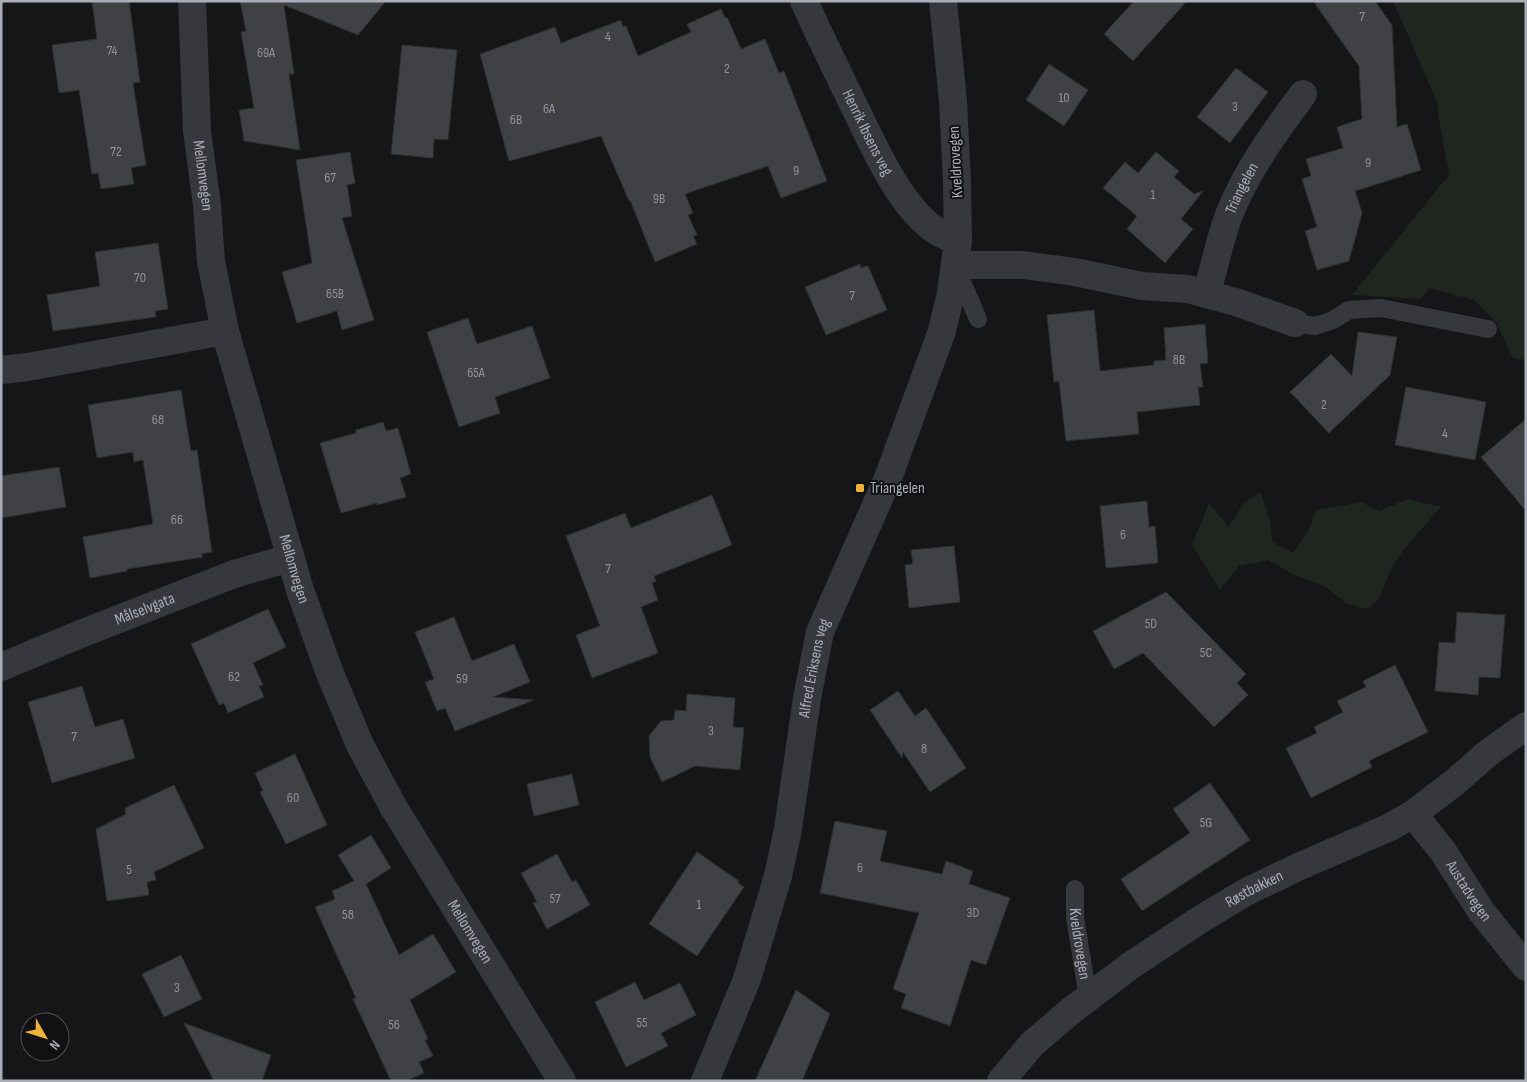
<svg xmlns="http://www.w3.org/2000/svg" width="1527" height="1082" viewBox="0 0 1527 1082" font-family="'Sofia Sans Condensed',sans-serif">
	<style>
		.green { fill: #1e261f }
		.building { fill: #404145; stroke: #303034 }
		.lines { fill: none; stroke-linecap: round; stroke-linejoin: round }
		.service { stroke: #37383d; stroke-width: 18 }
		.minor { stroke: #37383d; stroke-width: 28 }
		.tertiary { stroke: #37383d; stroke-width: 28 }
		.poi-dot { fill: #f2b134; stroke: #111113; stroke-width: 2 }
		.labels { text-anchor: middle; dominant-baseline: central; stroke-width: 4; stroke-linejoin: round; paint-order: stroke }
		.number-label { font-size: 14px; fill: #8e929b }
		.street-label { font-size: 16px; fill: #a8adb8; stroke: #111113 }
		.poi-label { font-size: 16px; fill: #a8adb8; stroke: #111113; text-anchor: start }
	</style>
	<rect width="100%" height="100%" fill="#161618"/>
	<g class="green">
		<polygon points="1393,1 1526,1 1526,360 1513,358 1496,322 1474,300 1429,288 1421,299 1352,295 1449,175 1438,114 1438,104"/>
		<path d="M1260,492l10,28 2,22 21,11 15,-22 8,-21 45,-8 18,9 29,-12 33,8c-19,23 -41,42 -53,69 -6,14 -7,25 -20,33l-21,-5 -21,-17 -34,-13 -24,-14 -29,6 -19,24 -28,-45 17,-42 19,24 16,-24z"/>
	</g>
	<g class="building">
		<polygon points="92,1 129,1 140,82 133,83 146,165 131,168 134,184 101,189 98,173 92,174 79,90 59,93 52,45 97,39"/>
		<polygon points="240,1 386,1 358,35 284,5 294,74 289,74 300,150 244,141 239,110 254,108 241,32 246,31"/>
		<polygon points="1134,1 1187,1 1133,61 1104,34"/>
		<polygon points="1313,1 1375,1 1392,25 1397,127 1407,124 1421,170 1355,191 1362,213 1349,261 1317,270 1305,231 1317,227 1302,179 1311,176 1306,159 1343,148 1337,127 1362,119 1359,66"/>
		<polygon points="721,9 725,18 727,17 741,49 765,39 779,73 784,71 827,181 781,198 768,166 685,194 693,213 688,215 697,235 693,236 697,244 655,262 630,200 629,201 601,136 509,161 480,54 555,27 561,43 621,20 623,27 626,26 638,56 691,32 687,24"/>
		<polygon points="402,45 457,50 448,140 434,139 433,158 391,154"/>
		<polygon points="1049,64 1088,90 1064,126 1026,100"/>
		<polygon points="1236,68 1268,92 1230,143 1197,117"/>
		<polygon points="350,152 355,183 347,185 352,216 342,218 374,320 342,330 337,311 297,323 282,272 312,263 296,160"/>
		<polygon points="1156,152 1179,171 1174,177 1194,194 1203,191 1181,219 1193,229 1165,263 1127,229 1137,216 1103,188 1125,162 1138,173"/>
		<polygon points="158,243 168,309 155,311 156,317 53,331 47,295 100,286 95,252"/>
		<polygon points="860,264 861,268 868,266 887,310 826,335 805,287"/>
		<polygon points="1094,310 1100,371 1154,365 1154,361 1166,360 1164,328 1205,324 1208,363 1200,364 1203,387 1198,387 1200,405 1137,412 1139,434 1066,441 1059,381 1054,382 1047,315"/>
		<polygon points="468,318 477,344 532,326 550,378 495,397 500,413 459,427 427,332"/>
		<polygon points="1358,332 1397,337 1390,375 1329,433 1290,392 1331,354 1352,376"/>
		<polygon points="1406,387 1486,402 1475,460 1395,445"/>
		<polygon points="181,390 191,451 197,450 212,552 201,554 203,557 127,569 127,571 90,578 83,537 153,524 143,460 134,462 133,452 97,458 88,405"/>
		<polygon points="1526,419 1526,511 1481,457"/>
		<polygon points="383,422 386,431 398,428 411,474 400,478 406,497 377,505 377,503 341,513 320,443 356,433 356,430"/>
		<polygon points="59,467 66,507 1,518 1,476"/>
		<polygon points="712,495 732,545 654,576 656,581 652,583 658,600 641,607 658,653 592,678 576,635 600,626 566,536 625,513 631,528"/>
		<polygon points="1147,501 1149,527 1155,526 1158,563 1106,568 1100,506"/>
		<polygon points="954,546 960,602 909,608 905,565 913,564 911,550"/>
		<polygon points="1166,592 1246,674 1237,683 1248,695 1214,727 1143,653 1114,669 1093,631"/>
		<polygon points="268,609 286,647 253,663 263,685 259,686 264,697 228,713 224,703 219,705 191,644"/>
		<polygon points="1457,612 1505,615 1500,678 1479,677 1478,695 1435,691 1439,642 1455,643"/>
		<polygon points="454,617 472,661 514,644 530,682 493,697 534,700 455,731 445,708 437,711 425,682 434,679 415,632"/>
		<polygon points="1395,665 1428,732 1369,761 1372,767 1311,798 1286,748 1317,733 1314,727 1343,712 1337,701 1366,687 1363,681"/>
		<polygon points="82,686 95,727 123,719 135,758 52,783 28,702"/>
		<polygon points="898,691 915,716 926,708 966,768 930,792 903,752 902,758 870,710"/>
		<polygon points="687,694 735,698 733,727 744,728 740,770 695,766 662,782 650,757 649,736 661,721 674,720 675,710 686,711"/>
		<polygon points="295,754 327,825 286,844 260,792 263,791 255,773"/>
		<polygon points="572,774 579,805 534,816 527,784"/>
		<polygon points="1210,783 1250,840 1142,911 1121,879 1190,833 1173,809"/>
		<polygon points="174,785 204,848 154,872 156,880 147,882 149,895 107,901 96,829 126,814 125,808"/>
		<polygon points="835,821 887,831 880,861 942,874 946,861 973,871 969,884 1010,898 986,965 971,960 950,1026 901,1008 906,994 893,989 919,913 820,893"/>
		<polygon points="371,835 391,868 366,884 399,955 433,934 456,972 410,1000 428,1039 425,1040 433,1056 419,1062 424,1073 406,1081 391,1081 353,999 356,998 315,907 335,899 332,891 354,881 338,855"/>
		<polygon points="697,852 739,881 738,883 744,887 697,956 649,924"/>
		<polygon points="557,854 572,882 576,880 590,905 547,929 533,903 537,902 521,873"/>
		<polygon points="181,955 202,999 164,1017 142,974"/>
		<polygon points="635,982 644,1000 680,983 696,1015 661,1033 668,1046 626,1067 595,1002"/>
		<polygon points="796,990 830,1014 802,1081 755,1081"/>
		<polygon points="184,1023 271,1055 262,1081 214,1081"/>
	</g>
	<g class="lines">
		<g class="service">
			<polyline points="956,268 978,319"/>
			<polyline points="1295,323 1315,326 1333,320 1349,310 1381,308 1488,329"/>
			<path id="s1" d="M1075,889v28l13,81"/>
		</g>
		<g class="minor">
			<path id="s2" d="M804,1c17,38 35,74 53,111 17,35 39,84 68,110 9,9 21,15 33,18"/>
			<polyline points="955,265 1023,265 1075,272 1142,286 1188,289 1239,303 1295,323"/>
			<path id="s3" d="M1206,293c9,-25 13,-52 23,-78 17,-44 46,-83 74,-121"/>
			<polyline points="1,370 28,367 225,331"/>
			<path id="s4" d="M1,667l82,-34 151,-59 56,-16"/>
			<path id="s5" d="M1413,814l29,36 39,61 45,56"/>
			<path id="s6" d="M705,1081l42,-102 31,-103 10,-47 19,-131 13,-66 68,-154 54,-147 9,-38 7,-53 -1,-57 -4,-82 -10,-100"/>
		</g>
		<g class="tertiary">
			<path id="s7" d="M192,1l5,130 10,74 4,56 14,70 75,259 29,81 31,74 34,63 168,273"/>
			<path id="s8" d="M1001,1081l31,-37 40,-34 58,-44 71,-47 45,-27 52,-25 90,-39 25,-14 42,-32 33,-29 38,-27"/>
		</g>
	</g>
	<rect class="poi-dot" x="855" y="483" width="10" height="10" rx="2.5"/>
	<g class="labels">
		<g class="number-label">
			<text x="1362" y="16">7</text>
			<text x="608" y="36">4</text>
			<text x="112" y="50">74</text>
			<text x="266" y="52">69A</text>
			<text x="727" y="68">2</text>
			<text x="1064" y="97">10</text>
			<text x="1235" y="106">3</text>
			<text x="549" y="108">6A</text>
			<text x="516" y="119">6B</text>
			<text x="116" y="151">72</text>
			<text x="1368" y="162">9</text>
			<text x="796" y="170">9</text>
			<text x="330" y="177">67</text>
			<text x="1153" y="194">1</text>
			<text x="659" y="198">9B</text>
			<text x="140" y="277">70</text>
			<text x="335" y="293">65B</text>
			<text x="852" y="295">7</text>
			<text x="1179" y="359">8B</text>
			<text x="476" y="372">65A</text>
			<text x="1324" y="404">2</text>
			<text x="158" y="419">68</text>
			<text x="1445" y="433">4</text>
			<text x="177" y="519">66</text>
			<text x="1123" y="534">6</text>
			<text x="608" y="568">7</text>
			<text x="1151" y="623">5D</text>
			<text x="1206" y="652">5C</text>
			<text x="234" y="676">62</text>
			<text x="462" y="678">59</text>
			<text x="711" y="730">3</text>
			<text x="74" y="736">7</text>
			<text x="924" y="748">8</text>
			<text x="293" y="797">60</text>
			<text x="1206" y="822">5G</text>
			<text x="860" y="867">6</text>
			<text x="129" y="869">5</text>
			<text x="555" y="898">57</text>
			<text x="699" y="904">1</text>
			<text x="973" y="912">3D</text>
			<text x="348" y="914">58</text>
			<text x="177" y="987">3</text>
			<text x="642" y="1022">55</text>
			<text x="394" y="1024">56</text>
		</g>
		<g class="street-label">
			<text stroke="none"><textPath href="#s2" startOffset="146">Henrik Ibsens veg</textPath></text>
			<text transform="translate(956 162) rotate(-93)">Kveldrovegen</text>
			<text stroke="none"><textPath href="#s7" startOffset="175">Mellomvegen</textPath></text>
			<text stroke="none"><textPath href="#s3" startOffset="111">Triangelen</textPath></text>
			<text stroke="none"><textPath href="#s7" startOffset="580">Mellomvegen</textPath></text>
			<text stroke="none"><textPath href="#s4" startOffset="155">Målselvgata</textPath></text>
			<text stroke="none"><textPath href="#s6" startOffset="429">Alfred Eriksens veg</textPath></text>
			<text stroke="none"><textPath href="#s8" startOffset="320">Røstbakken</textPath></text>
			<text stroke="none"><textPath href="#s5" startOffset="95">Austadvegen</textPath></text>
			<text stroke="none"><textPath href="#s7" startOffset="985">Mellomvegen</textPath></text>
			<text stroke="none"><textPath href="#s1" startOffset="55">Kveldrovegen</textPath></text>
		</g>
		<g class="poi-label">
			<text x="870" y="488">Triangelen</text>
		</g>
	</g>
	<rect width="1527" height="1082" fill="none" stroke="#a8adb8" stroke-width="5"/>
	<g transform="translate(45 1037) rotate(129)"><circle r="24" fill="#111113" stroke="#4d4f55"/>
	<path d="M0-4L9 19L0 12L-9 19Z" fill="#f2b134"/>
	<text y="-8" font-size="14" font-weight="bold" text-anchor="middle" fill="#a8adb8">N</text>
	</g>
</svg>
